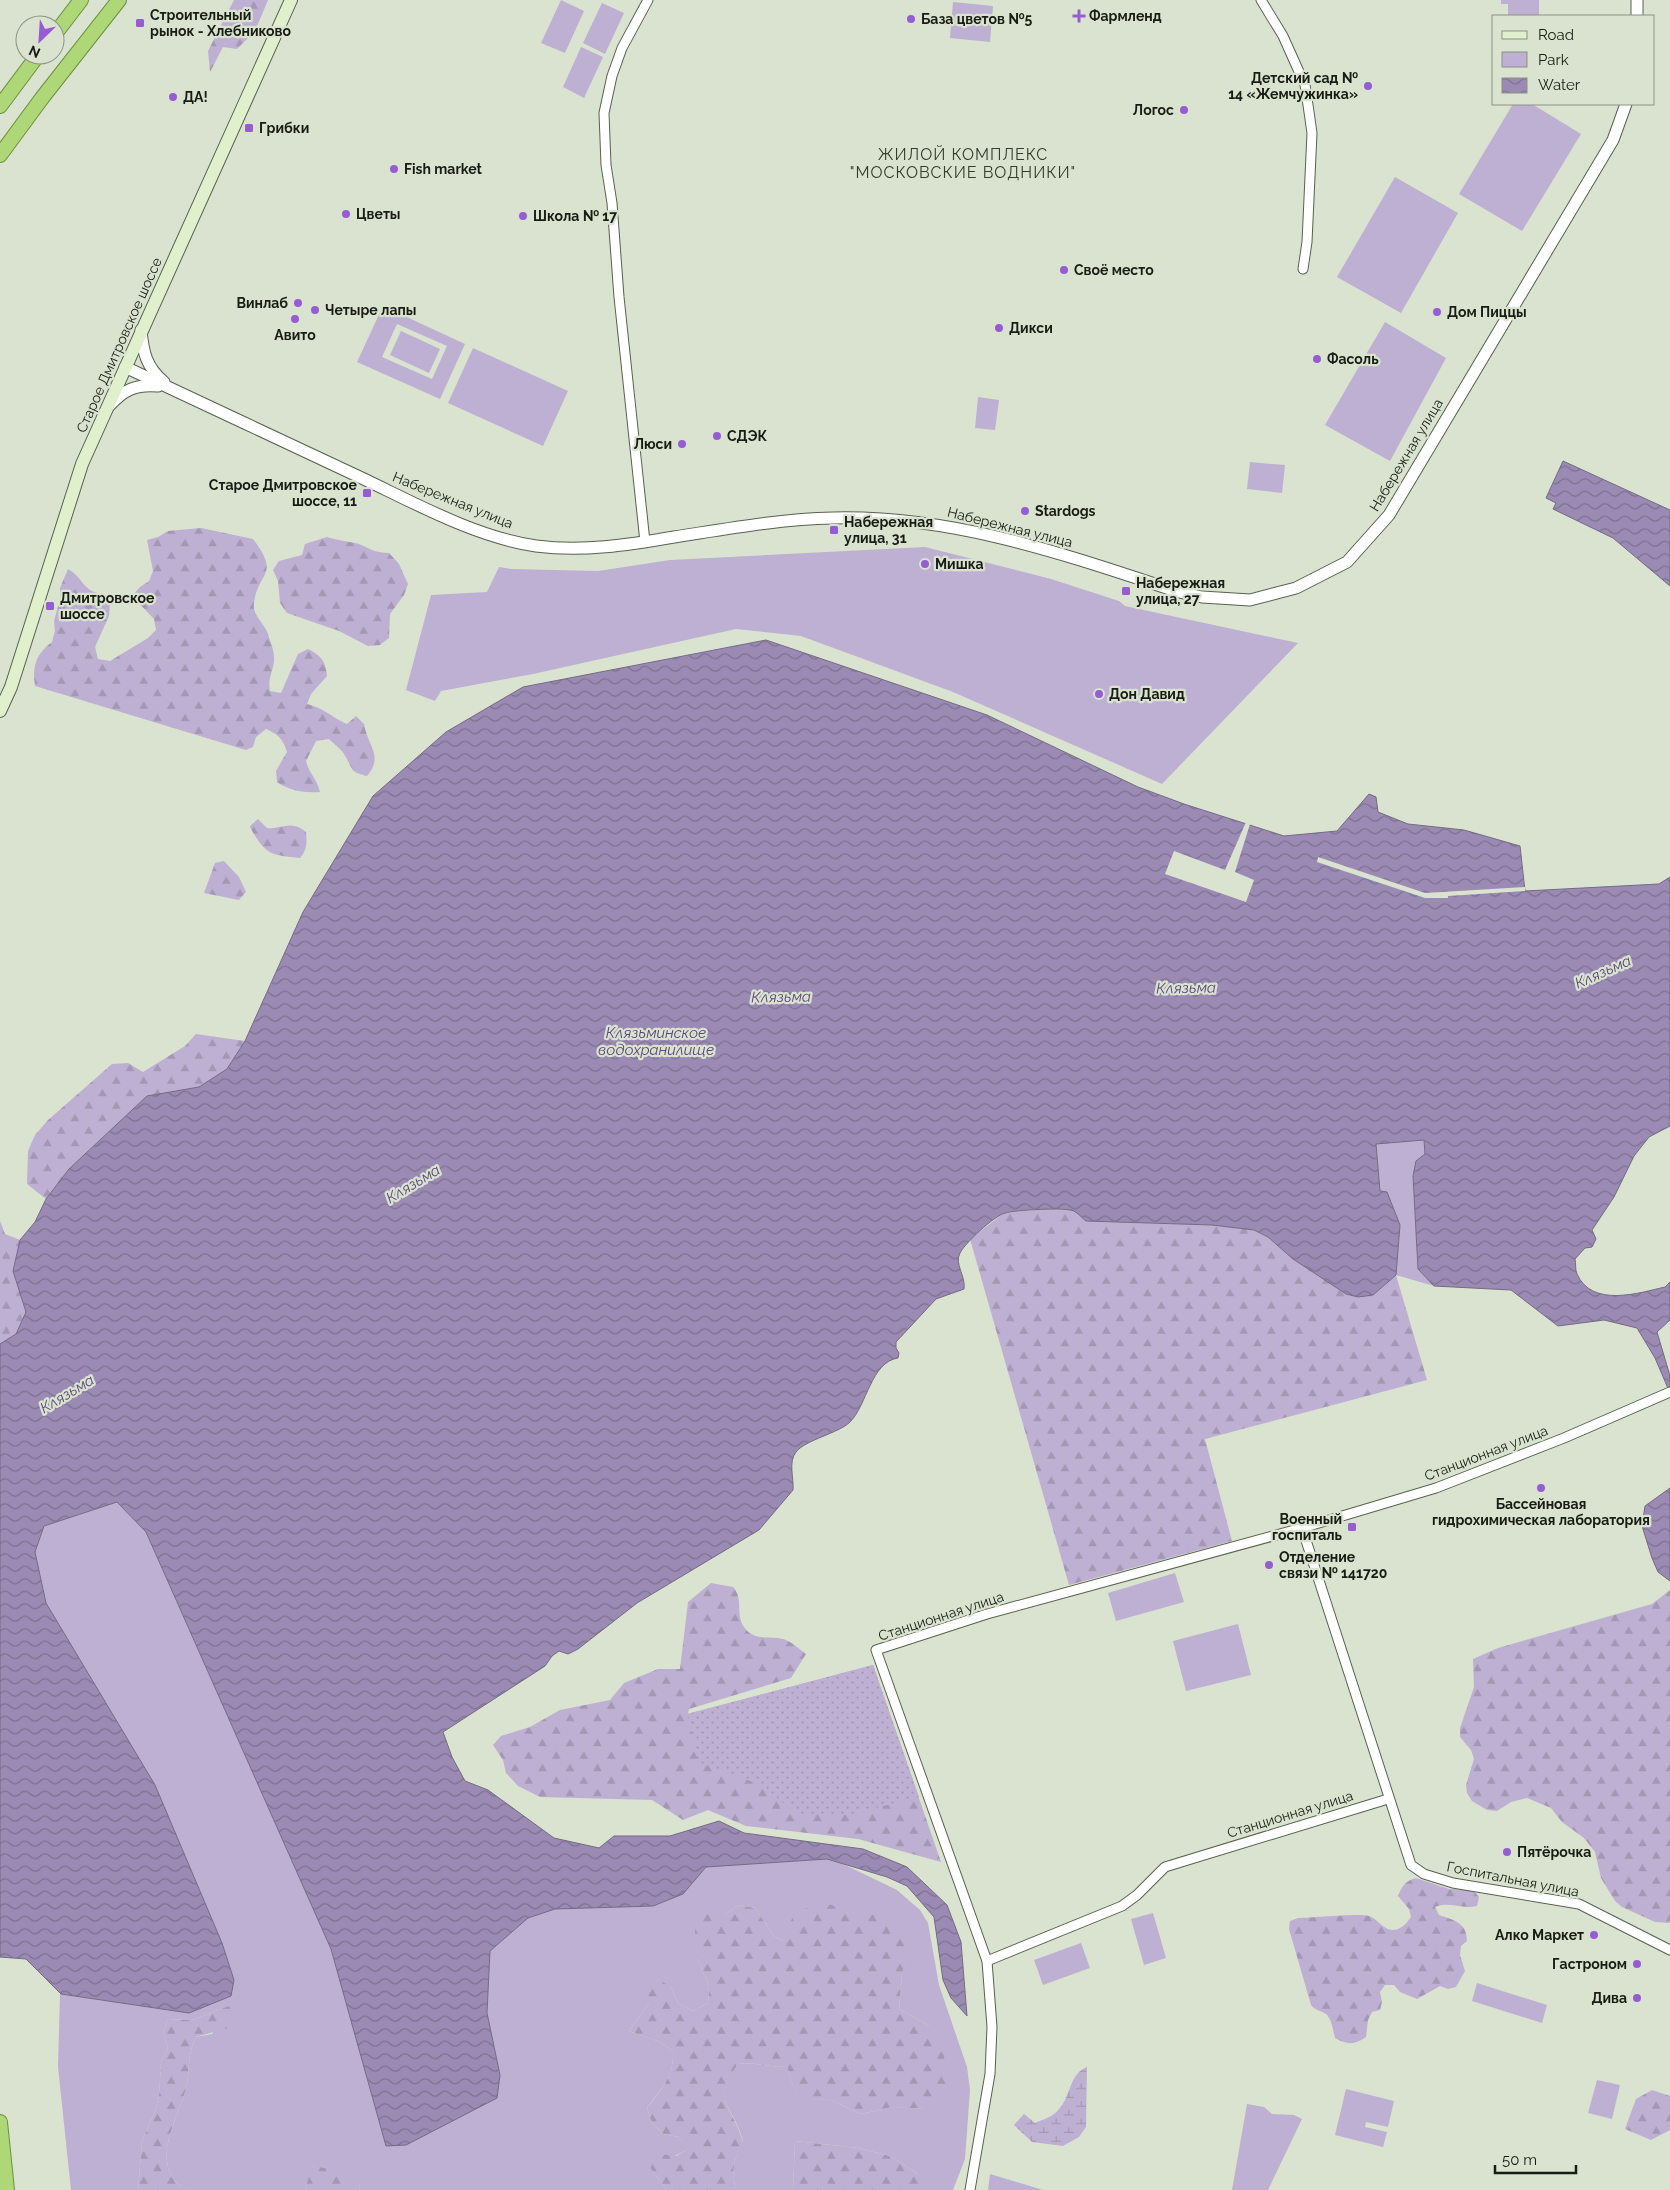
<svg xmlns="http://www.w3.org/2000/svg" width="1670" height="2190" viewBox="0 0 1670 2190" font-family="Raleway,sans-serif">
	<style>
		.green { fill: #beb0d3; fill-rule: evenodd }
		.forest { fill: url(#forest-firs) }
		.wetland { fill: url(#wetland-marsh) }
		.garden { fill: url(#garden-dots) }
		.water { fill: url(#water-waves); stroke: #746a84 }
		.pier { fill: #d9e3cf }
		.lines { fill: none; stroke-linecap: round; stroke-linejoin: round }
		.minor-casing { stroke: #586150; stroke-width: 11 }
		.tertiary-casing { stroke: #586150; stroke-width: 13 }
		.secondary-casing { stroke: #586150; stroke-width: 14 }
		.trunk-casing { stroke: #6c8f3f; stroke-width: 16 }
		.minor { stroke: #fff; stroke-width: 9 }
		.tertiary { stroke: #fff; stroke-width: 11 }
		.secondary { stroke: #e0f0cc; stroke-width: 12 }
		.trunk { stroke: #aed778; stroke-width: 14 }
		.poi-dot { fill: #955cd4; stroke: #d9e3cf; stroke-width: 2 }
		.labels { text-anchor: middle; dominant-baseline: central; stroke-width: 4.5; stroke-linejoin: round; paint-order: stroke }
		.poi-label { font-size: 14px; font-weight: bold; fill: #181c15; stroke: #d9e3cf; text-anchor: start }
		.street-label { font-size: 14px; fill: #181c15; stroke: #d9e3cf }
		.water-label { font-size: 15px; font-style: italic; fill: #5c447b; stroke: #d9e3cf }
		.quarter-label { font-size: 16px; letter-spacing: 1px; fill: #343c2c; stroke: #d9e3cf }
	</style>
	<defs>
		<pattern id="forest-firs" width="22" height="20" patternUnits="userSpaceOnUse" patternTransform="scale(1.25)"><rect width="22" height="20" fill="#beb0d3"/><path d="M5 1l3.5 6h-7zM16 11l3.5 6h-7z" fill="#a397b4"/></pattern>
		<pattern id="wetland-marsh" width="20" height="14" patternUnits="userSpaceOnUse" patternTransform="scale(1.25)"><rect width="20" height="14" fill="#beb0d3"/><path d="M1 5h8M5 5V1M11 12h8M15 12V8" fill="none" stroke="#a397b4"/></pattern>
		<pattern id="garden-dots" width="8" height="8" patternUnits="userSpaceOnUse" patternTransform="scale(1.25)"><rect width="8" height="8" fill="#beb0d3"/><path d="M2 2h.1M6 6h.1" fill="none" stroke="#a397b4" stroke-width="1.8" stroke-linecap="round"/></pattern>
		<pattern id="water-waves" width="16" height="10" patternUnits="userSpaceOnUse" patternTransform="scale(1.25)"><rect width="16" height="10" fill="#9b8bb4"/><path d="M0 5q4-4 8 0t8 0" fill="none" stroke="#7d7191"/></pattern>
	</defs>
	<rect width="100%" height="100%" fill="#d9e3cf"/>
	<g class="green">
		<polygon points="561,0 584,11 565,53 541,43"/>
		<polygon points="1501,0 1539,0 1539,16 1508,16 1508,4 1501,4"/>
		<polygon points="953,2 993,6 990,42 950,38"/>
		<polygon points="602,3 624,13 605,54 583,43"/>
		<polygon points="581,47 603,57 584,98 563,87"/>
		<polygon points="1513,104 1532,104 1581,134 1522,231 1459,194"/>
		<polygon points="1395,177 1458,213 1401,313 1337,277"/>
		<path d="M383,306l82,38 -25,55 -83,-37zM397,324l50,22 -15,33 -50,-22z"/>
		<polygon points="1385,322 1446,358 1390,461 1325,425"/>
		<polygon points="401,331 440,349 429,373 390,355"/>
		<polygon points="473,348 568,391 543,446 448,403"/>
		<polygon points="978,397 999,400 995,430 975,428"/>
		<polygon points="1250,462 1285,465 1282,493 1247,489"/>
		<polygon points="925,547 1051,579 1119,601 1125,606 1298,643 1162,784 953,692 801,636 736,629 533,674 441,691 435,701 406,690 431,595 487,592 499,567 511,569 598,571 670,560"/>
		<polygon points="1424,1140 1425,1154 1413,1176 1418,1269 1434,1286 1396,1275 1400,1225 1380,1191 1376,1143"/>
		<path d="M117,1502l29,30 185,417 55,197 114,-71 -13,-62 3,-62 38,-33 27,-9 98,-3 30,-12 23,-27 121,-8 14,4 56,27 23,20 8,13 11,62 28,82 3,23 -5,69 -12,31h-35v-16l-28,-18 -32,-8 -63,-7 -2,49h-57c-5,-19 -2,-32 7,-49 -10,-37 -33,-38 -6,-77 18,-2 33,3 50,3l10,31 34,2 30,14 31,-7 32,2 6,-83 -31,-17 3,-34 9,-32 -128,-2 -9,-5 -19,-28 -16,-3 -14,10 -28,42 12,29 -1,17 -15,8 -15,-8 -7,-16 -22,16 -20,28 31,11 13,9c1,27 -11,36 -26,57l5,15 11,11 16,3 12,11 -41,20 17,22h-308l1,-6 -47,-18 -8,24h-120c-37,-25 -8,-69 1,-101 5,-20 0,-32 10,-52l16,-3 19,-29 -39,15 -24,-1 -5,13 5,16 -7,14 -2,34 -4,15 -13,30 -4,49h-67l-13,-123 2,-73 129,19 45,-33 -12,-37 -67,-158 -109,-182 -11,-51 9,-26z"/>
		<polygon points="1175,1573 1184,1602 1116,1621 1108,1593"/>
		<polygon points="1238,1624 1251,1675 1186,1691 1173,1641"/>
		<polygon points="1153,1913 1166,1958 1144,1965 1131,1919"/>
		<polygon points="1081,1943 1090,1968 1043,1985 1034,1960"/>
		<polygon points="1477,1983 1547,2005 1542,2023 1472,2001"/>
		<polygon points="1597,2080 1620,2085 1612,2119 1588,2113"/>
		<polygon points="1346,2089 1394,2101 1388,2127 1366,2122 1365,2127 1387,2132 1383,2147 1335,2135"/>
		<polygon points="1247,2104 1264,2107 1272,2114 1294,2115 1302,2119 1268,2190 1232,2190"/>
		<polygon points="990,2174 1043,2190 988,2190"/>
	</g>
	<g class="forest">
		<polygon points="234,0 268,0 255,31 237,49 223,47 210,72 208,51"/>
		<path d="M201,528l52,11c28,37 5,32 1,64 -2,12 10,20 14,31 2,7 6,16 6,23 1,12 -7,20 -4,34l11,2 17,-39 10,-5c13,7 18,12 19,27l-16,18 -4,10c19,5 24,13 40,20l9,-8 8,8c4,23 20,32 3,52 -18,-4 -14,-8 -23,-22 -3,-5 -10,-10 -15,-15l-13,2 -10,20c3,12 11,18 14,31 -16,1 -30,-1 -43,-10l-1,-11 11,-19c-4,-13 -9,-18 -21,-23l-10,8 -3,10 -7,3 -211,-64c-3,-20 1,-32 17,-44l3,-11 -1,-10 6,-22v-11l8,-19c17,10 14,23 36,25l6,10 -1,12 -14,31 3,12 12,2 38,-23 8,-8 -2,-11 -22,-23 8,-9 9,-6 4,-10 -6,-31 11,-3 10,-6z"/>
		<path d="M327,537c8,3 26,5 32,7 11,5 17,9 30,9l10,11 9,20 -4,11 -14,19 -1,24 -9,7 -12,1 -29,-15 -52,-18 -7,-10 -2,-22 -5,-11 6,-9 23,-6 3,-11z"/>
		<path d="M258,819l9,9c14,2 23,-9 39,4 1,11 1,18 -6,26 -30,-3 -34,-3 -49,-29l-1,-3z"/>
		<polygon points="224,861 239,877 246,892 239,900 204,893 215,863"/>
		<polygon points="196,1034 245,1041 227,1069 199,1087 147,1096 69,1169 46,1199 27,1184 28,1151 35,1135 48,1120 112,1064 128,1063 143,1072 185,1046"/>
		<polygon points="1042,1209 1073,1210 1086,1221 1212,1225 1254,1230 1268,1237 1293,1259 1346,1294 1373,1295 1396,1275 1427,1380 1205,1439 1232,1541 1069,1585 970,1239 1004,1213"/>
		<polygon points="0,1221 5,1234 20,1240 13,1271 26,1312 16,1334 0,1344"/>
		<path d="M711,1583l22,4c11,12 2,27 11,40 10,15 25,8 39,12 8,2 16,10 23,15l-15,24 -102,31 -1,5 185,-49 68,197 -83,-23 -112,-13 -38,-16 -25,10 -31,-20 -112,-3 -22,-11 -12,-13 -3,-13 -10,-15 8,-9 29,-9 30,-17 50,-10 14,-17 34,-14h22l8,-67z"/>
		<polygon points="1670,1590 1670,1923 1655,1922 1622,1907 1615,1901 1601,1878 1595,1852 1584,1838 1562,1822 1551,1808 1527,1798 1511,1802 1497,1811 1487,1810 1472,1801 1467,1793 1466,1785 1474,1759 1471,1750 1460,1737 1460,1728 1474,1687 1473,1659 1498,1648 1652,1604"/>
		<path d="M1416,1878l33,11 24,1 6,7 -2,9c-15,4 -28,-5 -42,1l4,8c15,5 28,8 28,26l-6,5 -1,9 5,16 -9,16 -8,2 -8,-3 -23,13 -17,-7 -6,-7h-9l-5,7 2,10 -2,8 -8,2 -4,8 -2,17c-11,8 -19,8 -31,1 -2,-7 -3,-19 -9,-24 -6,-4 -10,-3 -15,-9l-22,-76 1,-8 8,-3c14,0 61,-5 71,-2 9,3 13,13 23,14 9,0 14,-6 19,-13l-2,-8 -11,-13c4,-10 7,-15 18,-18z"/>
		<path d="M827,1904l64,15 21,24 -10,32 -3,34 31,17 14,30 5,33 -25,20 -32,-2 -31,7 -30,-14 -34,-1 -10,-32c-17,0 -32,-5 -49,-3 -28,38 -5,41 5,78 -9,16 -12,29 -7,48h-69l-17,-22 9,-14 17,2 14,-8 -11,-11 -16,-3 -11,-11 -5,-15c15,-20 27,-31 26,-57l-13,-9 -31,-11 20,-28 -5,-15 13,-10 14,9 7,16 15,8 15,-8 1,-17 -12,-29 -3,-17 2,-17 12,-10 17,2 14,-10 16,3 19,28 9,5 12,-30z"/>
		<path d="M231,2005l6,8 -9,15 -32,9c-10,20 -5,32 -10,52 -9,32 -38,76 -1,101h-47l4,-49 13,-30 4,-15 2,-34 7,-14 -5,-16 5,-13 24,1z"/>
		<polygon points="1652,2090 1670,2096 1670,2130 1651,2140 1625,2129 1636,2099"/>
		<polygon points="795,2141 858,2148 890,2156 918,2174 918,2190 793,2190"/>
		<path d="M312,2166c19,2 32,8 48,18l-1,6h-54z"/>
	</g>
	<path class="wetland" d="M1087,2067l-1,60 -7,10 -16,9 -31,-4 -18,-17 10,-11 11,9c9,-4 18,-6 24,-14 12,-13 10,-35 28,-42z"/>
	<polygon class="garden" points="873,1665 919,1797 849,1815 797,1814 761,1785 698,1762 687,1714"/>
	<g class="water">
		<polygon points="1563,461 1670,510 1670,586 1613,538 1553,509 1556,503 1546,498"/>
		<path d="M766,640l221,75 151,72 46,17 100,32 53,-5 32,-37 7,3 2,15 30,12 56,6 56,16 5,45 134,-7 11,-7v249l-21,11 -15,19 -20,41 -22,33 4,9 -4,8 -7,1 -10,11c1,4 0,11 2,15 15,34 62,19 88,13l5,-5v38l-13,12 13,44v17l-15,-35 -18,-30 -33,-8 -46,6 -47,-36 -77,-4 -16,-17 -5,-93 3,-15 9,-7 -1,-14 -48,4 4,47 7,1 13,33 -4,50 -23,20 -15,2 -12,-3 -53,-35 -25,-22 -14,-7 -42,-5 -126,-4c-4,-3 -8,-8 -12,-10 -8,-4 -59,-1 -69,2 -11,3 -40,30 -45,40 -6,11 6,23 4,36l-28,10 -40,43v6l3,5 -1,5c-27,4 -31,47 -48,64 -11,11 -45,18 -54,30 -8,10 -2,26 -3,38l-34,40 -122,73 -59,46 -10,5 -9,-3 -7,5 -7,10 -102,66 9,25 13,24 23,9 66,48 45,10 15,-12h56l49,-15 25,12 119,16 44,18 40,38 14,37 6,74 -16,-18 -8,-18 -9,-63 -27,-31 -20,-9 -60,-18 -121,8 -23,27 -30,12 -98,3 -27,9 -38,33 -3,62 13,62 -3,23 -91,47 -20,1 -55,-197 -185,-417 -29,-30 -73,24 -9,26 11,51 109,182 67,158 12,37 -3,16 -42,17 -128,-19 -35,-35 -26,-2v-613l16,-10 10,-22 -13,-41 7,-31 15,-18 11,-23 23,-30 78,-73 52,-9 28,-18 18,-28 58,-129 70,-116 73,-64 77,-45z"/>
		<polygon points="1670,1488 1670,1581 1658,1572 1652,1558 1642,1526 1645,1506"/>
	</g>
	<g class="pier">
		<polygon points="1246,822 1250,824 1235,872 1254,880 1246,902 1165,874 1174,851 1225,870"/>
		<polygon points="1318,857 1425,893 1525,887 1525,891 1448,896 1448,898 1425,898 1317,862"/>
	</g>
	<g class="lines">
		<defs>
			<g id="minor">
				<polyline points="1261,0 1283,36 1305,85 1308,105 1312,133 1307,242 1303,269"/>
				<polyline points="645,542 619,297 612,203 606,165 604,113 612,76 622,48 648,0"/>
				<polyline points="1302,1528 1411,1865 1424,1874 1453,1883 1579,1904 1670,1950"/>
				<polyline points="987,1961 1122,1906 1137,1895 1165,1867 1388,1799"/>
				<polyline points="970,2190 990,2074 992,2027 987,1961 876,1650 987,1614 1302,1528 1436,1488 1564,1438 1670,1392"/>
			</g>
			<g id="tertiary">
				<polyline points="1637,16 1637,0"/>
				<path d="M141,330c2,22 5,37 23,52"/>
				<path d="M125,367c80,38 161,75 241,113 52,25 113,58 170,66 47,6 92,-1 138,-9 52,-8 106,-18 159,-19 121,-3 233,37 346,74l23,5 48,3 46,-12 51,-26 42,-47 224,-375 13,-36"/>
				<path d="M109,406c15,-16 26,-22 49,-20"/>
			</g>
			<polyline id="secondary" points="0,711 11,687 82,464 291,0"/>
			<g id="trunk">
				<polyline points="55,34 81,0"/>
				<polyline points="0,106 38,55"/>
				<polyline points="0,155 42,98 119,0"/>
				<polyline points="0,2122 7,2190"/>
			</g>
		</defs>
		<use href="#minor" class="minor-casing"/>
		<use href="#tertiary" class="tertiary-casing"/>
		<use href="#secondary" class="secondary-casing"/>
		<use href="#trunk" class="trunk-casing"/>
		<use href="#minor" class="minor"/>
		<use href="#tertiary" class="tertiary"/>
		<use href="#secondary" class="secondary"/>
		<use href="#trunk" class="trunk"/>
	</g>
	<g class="poi-dot">
		<path d="M1076.5 8.5h5v5h5v5h-5v5h-5v-5h-5v-5h5z"/>
		<circle cx="911" cy="19" r="5"/>
		<rect x="135" y="18" width="10" height="10" rx="2.5"/>
		<circle cx="1368" cy="86" r="5"/>
		<circle cx="173" cy="97" r="5"/>
		<circle cx="1184" cy="110" r="5"/>
		<rect x="244" y="123" width="10" height="10" rx="2.5"/>
		<circle cx="394" cy="169" r="5"/>
		<circle cx="346" cy="214" r="5"/>
		<circle cx="523" cy="216" r="5"/>
		<circle cx="1064" cy="270" r="5"/>
		<circle cx="298" cy="303" r="5"/>
		<circle cx="315" cy="310" r="5"/>
		<circle cx="1437" cy="312" r="5"/>
		<circle cx="295" cy="319" r="5"/>
		<circle cx="999" cy="328" r="5"/>
		<circle cx="1317" cy="359" r="5"/>
		<circle cx="717" cy="436" r="5"/>
		<circle cx="682" cy="444" r="5"/>
		<rect x="362" y="488" width="10" height="10" rx="2.5"/>
		<circle cx="1025" cy="511" r="5"/>
		<rect x="829" y="525" width="10" height="10" rx="2.5"/>
		<circle cx="925" cy="564" r="5"/>
		<rect x="1121" y="586" width="10" height="10" rx="2.5"/>
		<rect x="45" y="601" width="10" height="10" rx="2.5"/>
		<circle cx="1099" cy="694" r="5"/>
		<circle cx="1541" cy="1488" r="5"/>
		<rect x="1347" y="1522" width="10" height="10" rx="2.5"/>
		<circle cx="1269" cy="1565" r="5"/>
		<circle cx="1507" cy="1852" r="5"/>
		<circle cx="1594" cy="1935" r="5"/>
		<circle cx="1637" cy="1964" r="5"/>
		<circle cx="1637" cy="1998" r="5"/>
	</g>
	<g class="labels">
		<g class="poi-label">
			<text x="150" y="15">Строительный<tspan x="150" dy="16">рынок - Хлебниково</tspan></text>
			<text x="1089" y="16">Фармленд</text>
			<text x="921" y="19">База цветов №5</text>
			<text x="1358" y="78" text-anchor="end">Детский сад №<tspan x="1358" dy="16">14 «Жемчужинка»</tspan></text>
			<text x="183" y="97">ДА!</text>
			<text x="1174" y="110" text-anchor="end">Логос</text>
			<text x="259" y="128">Грибки</text>
			<text x="404" y="169">Fish market</text>
			<text x="356" y="214">Цветы</text>
			<text x="533" y="216">Школа № 17</text>
			<text x="1074" y="270">Своё место</text>
			<text x="288" y="303" text-anchor="end">Винлаб</text>
			<text x="325" y="310">Четыре лапы</text>
			<text x="1447" y="312">Дом Пиццы</text>
			<text x="1009" y="328">Дикси</text>
			<text x="295" y="335" text-anchor="middle">Авито</text>
			<text x="1327" y="359">Фасоль</text>
			<text x="727" y="436">СДЭК</text>
			<text x="672" y="444" text-anchor="end">Люси</text>
			<text x="357" y="485" text-anchor="end">Старое Дмитровское<tspan x="357" dy="16">шоссе, 11</tspan></text>
			<text x="1035" y="511">Stardogs</text>
			<text x="844" y="522">Набережная<tspan x="844" dy="16">улица, 31</tspan></text>
			<text x="935" y="564">Мишка</text>
			<text x="1136" y="583">Набережная<tspan x="1136" dy="16">улица, 27</tspan></text>
			<text x="60" y="598">Дмитровское<tspan x="60" dy="16">шоссе</tspan></text>
			<text x="1109" y="694">Дон Давид</text>
			<text x="1541" y="1504" text-anchor="middle">Бассейновая<tspan x="1541" dy="16">гидрохимическая лаборатория</tspan></text>
			<text x="1342" y="1519" text-anchor="end">Военный<tspan x="1342" dy="16">госпиталь</tspan></text>
			<text x="1279" y="1557">Отделение<tspan x="1279" dy="16">связи № 141720</tspan></text>
			<text x="1517" y="1852">Пятёрочка</text>
			<text x="1584" y="1935" text-anchor="end">Алко Маркет</text>
			<text x="1627" y="1964" text-anchor="end">Гастроном</text>
			<text x="1627" y="1998" text-anchor="end">Дива</text>
		</g>
		<g class="street-label">
			<text transform="translate(119 345) rotate(-66)">Старое Дмитровское шоссе</text>
			<text transform="translate(1406 455) rotate(-59)">Набережная улица</text>
			<text transform="translate(453 500) rotate(22)">Набережная улица</text>
			<text transform="translate(1010 527) rotate(14)">Набережная улица</text>
			<text transform="translate(1486 1453) rotate(-21)">Станционная улица</text>
			<text transform="translate(941 1616) rotate(-18)">Станционная улица</text>
			<text transform="translate(1290 1814) rotate(-17)">Станционная улица</text>
			<text transform="translate(1513 1879) rotate(11)">Госпитальная улица</text>
		</g>
		<g class="water-label">
			<text transform="translate(1603 972) rotate(-24)">Клязьма</text>
			<text transform="translate(1186 988) rotate(-1)">Клязьма</text>
			<text transform="translate(781 997) rotate(-1)">Клязьма</text>
			<text x="656" y="1033">Клязьминское<tspan x="656" dy="17">водохранилище</tspan></text>
			<text transform="translate(413 1184) rotate(-31)">Клязьма</text>
			<text transform="translate(67 1394) rotate(-31)">Клязьма</text>
		</g>
		<g class="quarter-label">
			<text x="963" y="154">ЖИЛОЙ КОМПЛЕКС<tspan x="963" dy="18">"МОСКОВСКИЕ ВОДНИКИ"</tspan></text>
		</g>
	</g>
	<rect x="1492" y="15" width="162" height="90" fill="#d9e3cf" stroke="#8c9385"/>
	<rect x="1502" y="31" width="25" height="8" fill="#e0f0cc" stroke="#8c9385"/>
	<text x="1538" y="40" font-size="15" fill="#181c15">Road</text>
	<rect x="1502" y="52" width="25" height="15" fill="#beb0d3" stroke="#8c9385"/>
	<text x="1538" y="65" font-size="15" fill="#181c15">Park</text>
	<rect x="1502" y="78" width="25" height="15" fill="url(#water-waves)" stroke="#8c9385"/>
	<text x="1538" y="90" font-size="15" fill="#181c15">Water</text>
	<g transform="translate(40 40) rotate(205)"><circle r="24" fill="#d9e3cf" stroke="#8c9385"/>
	<path d="M0-4L9 19L0 12L-9 19Z" fill="#955cd4"/>
	<text y="-8" font-size="14" font-weight="bold" text-anchor="middle" fill="#181c15">N</text>
	</g>
	<path d="M1495 2165v8h81v-8" fill="none" stroke="#181c15" stroke-width="2.5"/>
	<text x="1502" y="2165" font-size="15" fill="#181c15" stroke="#d9e3cf" stroke-width="4" paint-order="stroke">50 m</text>
</svg>
